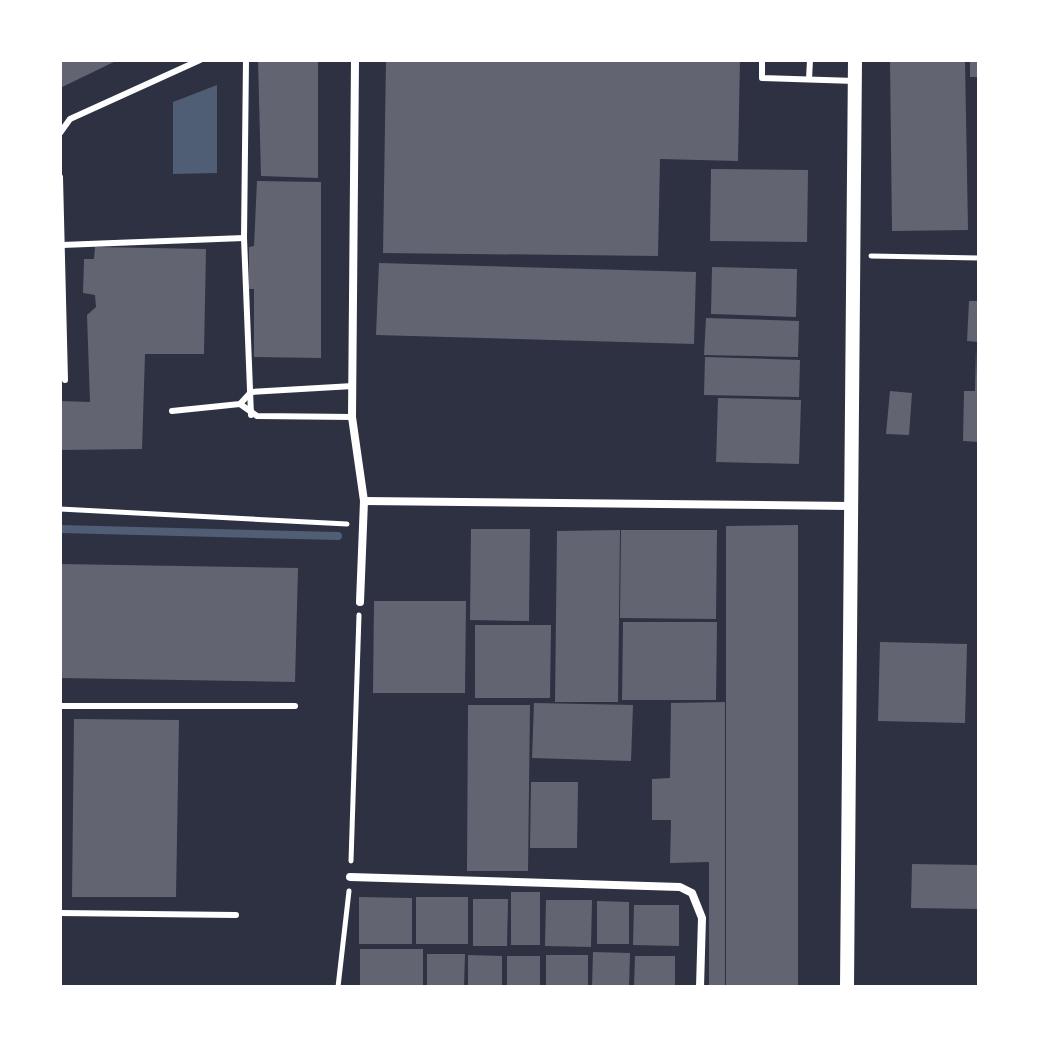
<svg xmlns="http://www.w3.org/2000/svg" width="1039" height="1047" viewBox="0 0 1039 1047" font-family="'Noto Sans',sans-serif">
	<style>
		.water { fill: #4f5d75 }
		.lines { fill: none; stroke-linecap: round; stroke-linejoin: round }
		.stream { stroke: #4f5d75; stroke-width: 8 }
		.building { fill: #626471 }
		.path { stroke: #fff; stroke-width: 5 }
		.service { stroke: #fff; stroke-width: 6 }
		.minor { stroke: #fff; stroke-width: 8 }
		.tertiary { stroke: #fff; stroke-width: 14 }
	</style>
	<rect width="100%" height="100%" fill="#2d3142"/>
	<polygon class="water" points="217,85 217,173 173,174 173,102"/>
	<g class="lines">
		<polyline class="stream" points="60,529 338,536"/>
	</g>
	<g class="building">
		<polygon points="60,60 118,60 60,88"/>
		<polygon points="258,60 318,60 318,178 261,176"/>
		<polygon points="386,60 740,60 738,161 660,159 658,256 383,253"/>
		<polygon points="890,60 965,60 968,230 892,231"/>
		<rect x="970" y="60" width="9" height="17"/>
		<polygon points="711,169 808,170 807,242 710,241"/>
		<polygon points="257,181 321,182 321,358 254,357 254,289 249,289 249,247 254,246"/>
		<polygon points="95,247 206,249 204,354 145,354 142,449 60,450 60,401 90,402 87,315 96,307 95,295 83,293 84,259 94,259"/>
		<polygon points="379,263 696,272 694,344 376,335"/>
		<polygon points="712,267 797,269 796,317 711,314"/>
		<polygon points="969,301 979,301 979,342 967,341"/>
		<polygon points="706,318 799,321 798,357 704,355"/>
		<polygon points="976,347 979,442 963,441 964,391 975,391"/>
		<polygon points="705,357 800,360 799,397 704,395"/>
		<polygon points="890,391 912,393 909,435 886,434"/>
		<polygon points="718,398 801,400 799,464 716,462"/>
		<polygon points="798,525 798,987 726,987 726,526"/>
		<polygon points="471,529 530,529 529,621 470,620"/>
		<polygon points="620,530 618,702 555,702 557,531"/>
		<polygon points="621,530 717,530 716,619 620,618"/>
		<polygon points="60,564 298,568 295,682 60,678"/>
		<polygon points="374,601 466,601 465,693 373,693"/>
		<polygon points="623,622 717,622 716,700 622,700"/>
		<polygon points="475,625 551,625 550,698 475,698"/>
		<polygon points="880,642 967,644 965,723 878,721"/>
		<polygon points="725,702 725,987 709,987 709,862 670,863 671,820 652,820 652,779 670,778 671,703"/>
		<polygon points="534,703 633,705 631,761 532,758"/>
		<polygon points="468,705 530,705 528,871 467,871"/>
		<polygon points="74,719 179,720 176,897 72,897"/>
		<polygon points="531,782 578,782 577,848 530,848"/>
		<polygon points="912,864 979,865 979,909 911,908"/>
		<rect x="511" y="892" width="29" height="53"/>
		<polygon points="359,897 412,898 412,944 359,944"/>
		<rect x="416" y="897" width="52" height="47"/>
		<polygon points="473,899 508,899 507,946 473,946"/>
		<polygon points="546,900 592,900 591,947 545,946"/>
		<polygon points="597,901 629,902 629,944 597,944"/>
		<polygon points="634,905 679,905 679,946 633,945"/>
		<rect x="360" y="949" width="63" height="38"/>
		<polygon points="593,952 630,953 629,987 592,987"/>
		<polygon points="427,954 465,954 464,987 427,987"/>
		<polygon points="468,955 502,956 502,987 468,987"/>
		<rect x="546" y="955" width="42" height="32"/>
		<rect x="507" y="956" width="33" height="31"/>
		<polygon points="635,956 675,956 675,987 634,987"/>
	</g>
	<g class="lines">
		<g class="path">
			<polyline points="871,256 979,258"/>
			<polyline points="60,509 347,524"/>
			<polyline points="351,861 359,615"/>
			<polyline points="338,987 349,891"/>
		</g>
		<g class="service">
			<polyline points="246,60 244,238 251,415"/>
			<polyline points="762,60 762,78 855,81"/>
			<polyline points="809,79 810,60"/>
			<polyline points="60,133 70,119 200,60"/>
			<polyline points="60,177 65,380"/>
			<polyline points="62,245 244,238"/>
			<polyline points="240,404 257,416 352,417"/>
			<polyline points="172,411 240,404 251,392 353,386"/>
			<polyline points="60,706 295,706"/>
			<polyline points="60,913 236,915"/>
		</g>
		<g class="minor">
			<polyline points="355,60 352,417 364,501 360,602"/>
			<polyline points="364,501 851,506"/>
			<polyline points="350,877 680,887 692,893 702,918 700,987"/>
		</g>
		<polyline class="tertiary" points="847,987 855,60"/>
	</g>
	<rect width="1039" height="1047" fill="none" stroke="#ffffff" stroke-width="124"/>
</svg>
